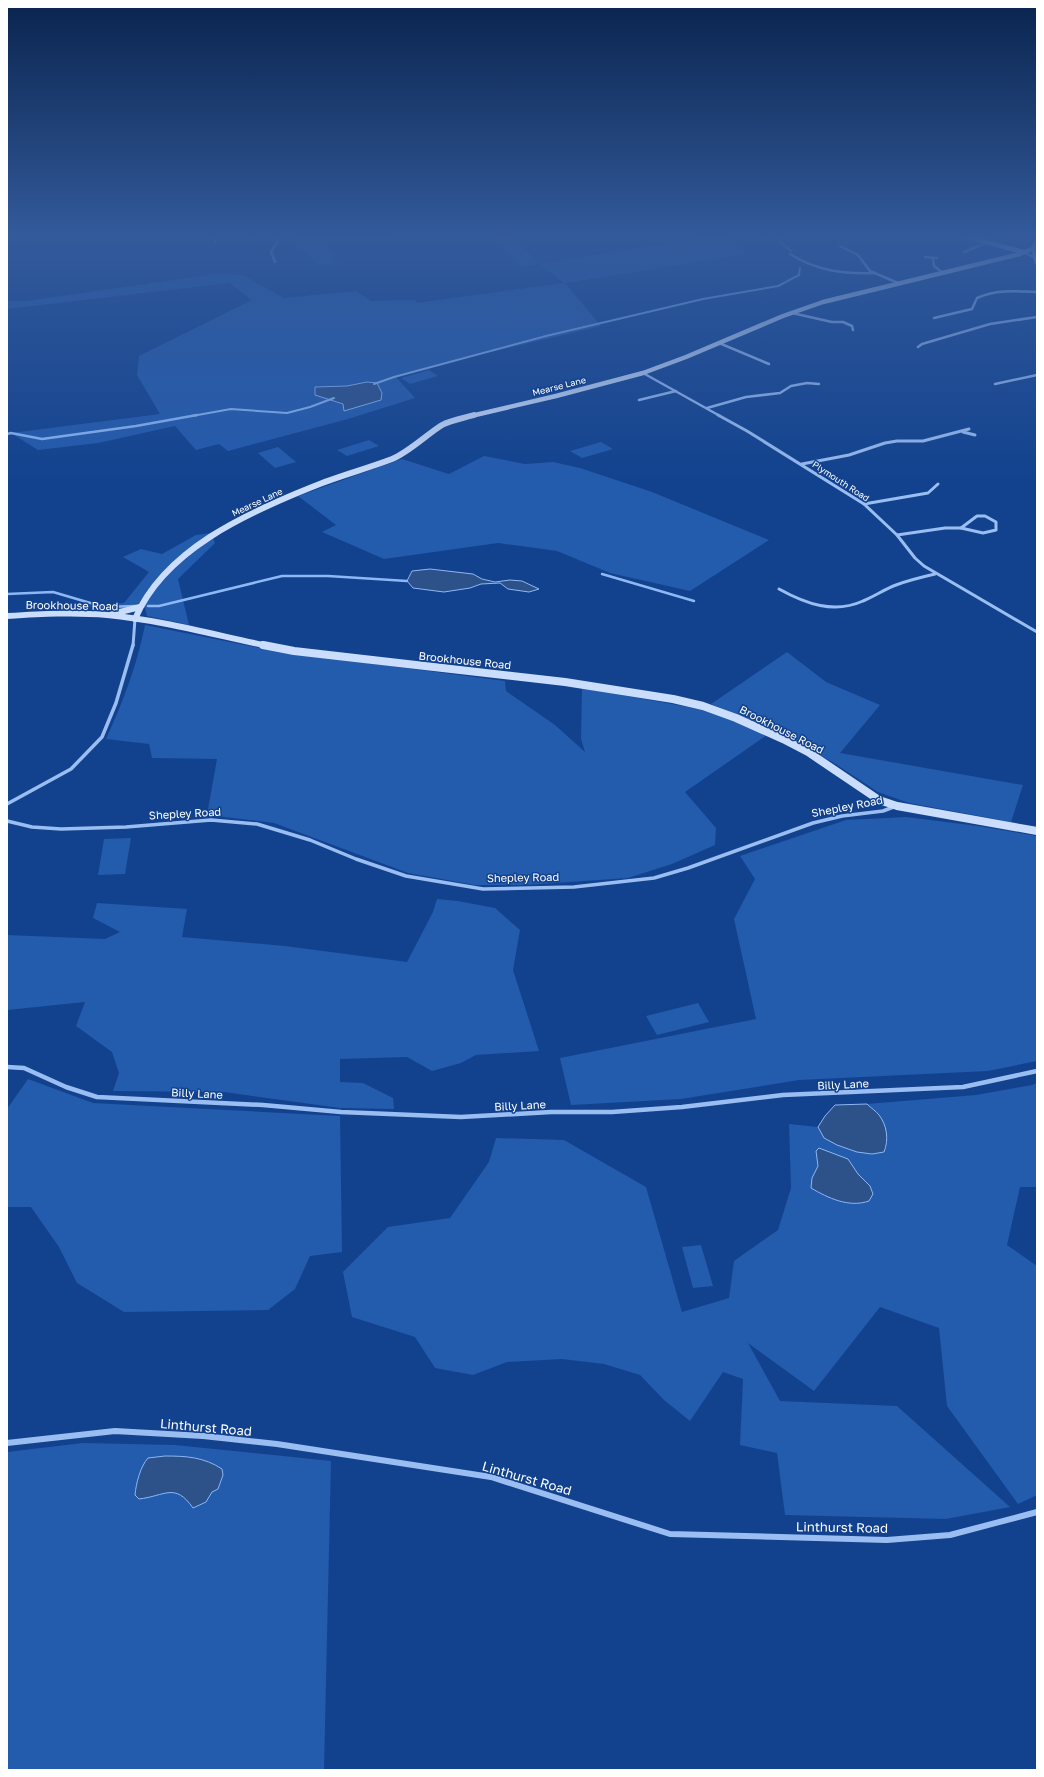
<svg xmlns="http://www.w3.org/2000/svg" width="1044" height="1777" viewBox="0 0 1044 1777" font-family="'Golos Text',sans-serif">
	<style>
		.green { fill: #235bad; fill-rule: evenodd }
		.water { fill: #2d5189; stroke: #8db8f5 }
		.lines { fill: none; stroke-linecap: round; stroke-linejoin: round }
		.stream-far1 { stroke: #8db8f5; stroke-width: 2 }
		.stream { stroke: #8db8f5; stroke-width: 2.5 }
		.street-far4 { stroke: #9bbef2; stroke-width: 2.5 }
		.street-far3 { stroke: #9bbef2; stroke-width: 3 }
		.street-far2 { stroke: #9bbef2; stroke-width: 3.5 }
		.street-far1 { stroke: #9bbef2; stroke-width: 4.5 }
		.street { stroke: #9bbef2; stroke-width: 6 }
		.secondary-far2 { stroke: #caddfc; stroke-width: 4.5 }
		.secondary-far1 { stroke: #caddfc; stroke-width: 6 }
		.secondary { stroke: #caddfc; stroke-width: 8 }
		.labels { text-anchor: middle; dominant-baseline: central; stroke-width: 3; stroke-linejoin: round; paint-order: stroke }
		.far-street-label { font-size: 9px; fill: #fff; stroke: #12428e }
		.street-label { font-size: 11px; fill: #fff; stroke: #12428e }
		.near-street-label { font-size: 13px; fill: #fff; stroke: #12428e }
	</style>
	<rect width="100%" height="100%" fill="#12428e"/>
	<g class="green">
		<polygon points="356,235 433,235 324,245 334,254 331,257 337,263 318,265 293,240"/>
		<path d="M490,235h20l29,29 185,-29 24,19 -183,29 36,43 -152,36 -54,14 20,22 -67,21 -120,32 -9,-7 -23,6 -21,-24 -77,17 -60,7 -27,-17 149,-19 -23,-39 2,-19 113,-56 -23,-17 -222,26v-8h19l190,-27 27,1 41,23 72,-7 15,10 44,-1 2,3 147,-20 -25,-19 -17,3zM367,382l10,1 3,17 -36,11 -1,-6 -13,-5 -15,-13 32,-1z"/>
		<polygon points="429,370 438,376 410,384 401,378"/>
		<polygon points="369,440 379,446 347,456 337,450"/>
		<polygon points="601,442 613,449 582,458 570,451"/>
		<polygon points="278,447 296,462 275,468 258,453"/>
		<polygon points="484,456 525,464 553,462 580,468 652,492 769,540 690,591 610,573 557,551 498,543 384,559 322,532 336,525 298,496 402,459 449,474"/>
		<polygon points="211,533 215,543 178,579 189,625 147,616 145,608 112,610 83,606 124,603 149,572 123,557 141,549 162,554 196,535"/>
		<path d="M145,625l130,26 230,30 1,10 49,34 30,27 -4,-13 1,-51 129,23 56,24 -82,57 31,36 -1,17 -43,19 -44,14 -103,7h-50l-67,-12 -134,-50 -67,-8 10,-56 -65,-1 -3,-14 -43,-5c17,-37 31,-74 39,-114z"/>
		<polygon points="787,652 826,682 880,705 840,753 1023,785 1011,822 909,803 878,792 834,763 788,737 711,704"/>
		<polygon points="906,817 978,826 1037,836 1037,1061 988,1071 799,1080 681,1099 571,1105 560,1058 756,1019 734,919 755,879 740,856 846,820"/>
		<polygon points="131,838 125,874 98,875 104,839"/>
		<polygon points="437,899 458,901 495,908 520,930 513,970 539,1051 476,1055 461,1063 432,1071 407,1057 340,1059 340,1082 363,1083 393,1098 394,1109 340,1108 224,1092 113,1091 119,1073 112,1052 76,1026 85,1002 7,1010 7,935 105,939 120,932 93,918 97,903 187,909 182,937 285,946 407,962 433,912"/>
		<polygon points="698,1003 709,1022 657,1035 646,1016"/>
		<polygon points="28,1079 93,1103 340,1116 342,1252 310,1256 295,1289 268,1310 124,1312 77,1283 59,1247 31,1207 7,1207 7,1109"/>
		<polygon points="1037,1083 1037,1187 1020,1187 1007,1245 1037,1266 1037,1495 1018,1504 947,1406 939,1328 880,1307 814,1391 748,1343 780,1401 897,1406 1010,1507 946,1519 785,1515 777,1453 740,1445 743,1379 723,1372 690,1421 664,1400 640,1375 604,1364 562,1359 507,1362 473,1375 435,1368 415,1337 352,1317 343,1272 388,1227 450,1218 489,1162 496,1138 564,1140 646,1187 682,1312 729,1298 734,1261 778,1230 791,1188 789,1124 818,1127 824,1138 857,1152 872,1154 884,1152 879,1115 867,1104 976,1095 1032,1085"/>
		<polygon points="701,1245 713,1286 693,1288 682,1247"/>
		<polygon points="83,1443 175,1445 331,1461 324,1770 7,1770 7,1452"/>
	</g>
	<g class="water">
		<polygon points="367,382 377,383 382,393 381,400 344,411 343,404 315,395 315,387 347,386"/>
		<polygon points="430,569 473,574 482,579 495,582 510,580 522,581 539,589 529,592 508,589 500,583 481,584 470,588 444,592 413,588 407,581 412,571"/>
		<path d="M867,1104c4,4 9,7 12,11 8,10 10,25 5,37l-12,2 -15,-2 -20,-7 -13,-7 -6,-11 7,-11 10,-11z"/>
		<path d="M819,1148l29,11 10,15 12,12 3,8 -4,7c-20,7 -41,-3 -58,-13l1,-10 6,-12 -2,-15z"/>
		<path d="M165,1456c21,0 39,1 57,13l1,6 -5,14 -6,3 -6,10 -13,6c-18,-26 -28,-12 -54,-9l-4,-4c1,-11 5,-28 13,-37z"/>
	</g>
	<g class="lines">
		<g class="stream-far1">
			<polyline points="778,240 791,251"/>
			<polyline points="374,384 394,377 546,336 703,299 778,286 799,275 800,268"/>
			<polyline points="192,416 231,409 287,413 310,407 334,398"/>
		</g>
		<g class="stream">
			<polyline points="7,434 11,433 42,439 136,426 197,415"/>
			<polyline points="602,574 694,601"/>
			<polyline points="7,594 53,592 104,607 136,606"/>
			<polyline points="148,606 159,606 282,576 328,576 407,581"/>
		</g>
		<g class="street-far4">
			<polyline points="215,235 215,243"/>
			<polyline points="775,235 777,238"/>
			<polyline points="840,246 858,255 870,271 898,283"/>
			<polyline points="964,252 988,242"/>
			<polyline points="1024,252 1035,258"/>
			<path d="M790,254c27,17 53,20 85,19"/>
			<polyline points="925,257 937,258"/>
			<polyline points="933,259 934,266 943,273"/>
			<polyline points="275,262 271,252 277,242 276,235"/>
			<polyline points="792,313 832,322 843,322 852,326 853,330"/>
			<path d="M934,318l38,-9 5,-11c19,-9 40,-7 60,-6"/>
			<polyline points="719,343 769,364"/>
			<polyline points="918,347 922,344 990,324 1037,317"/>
			<polyline points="643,373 720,416"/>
			<polyline points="995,384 1037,375"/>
			<polyline points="639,400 676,391"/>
			<polyline points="707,408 746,397 780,393 791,386 807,383 819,384"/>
		</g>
		<g class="street-far3">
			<polyline points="718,415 747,431 864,504 897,535 915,558 924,566 1037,632"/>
			<polyline points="963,432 975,435"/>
			<polyline points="802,464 849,455 885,443 897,441 923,441 969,429"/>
			<polyline points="864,504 928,493 938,484"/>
			<polygon points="977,516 985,516 996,522 996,530 983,533 961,528"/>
			<polyline points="897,535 945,528 961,528"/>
			<path d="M779,589c27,15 55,25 84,12 12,-5 22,-12 33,-16 13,-5 26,-8 39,-11"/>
			<polyline points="133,646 135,619"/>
		</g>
		<g class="street-far2">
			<polyline points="7,804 71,769 102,737 116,703 133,645"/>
			<polyline points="7,821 32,827 61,829 126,827 211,820 257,824 310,840 356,859 406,876 483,889 574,887 654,878 688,868 813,823 842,816 883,811 896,806"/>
		</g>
		<polyline class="street-far1" points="7,1067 24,1068 66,1087 97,1097 263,1105 341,1112 461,1117 551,1112 612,1112 682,1107 783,1095 963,1087 1037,1071"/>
		<polyline class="street" points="7,1443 115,1431 203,1436 277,1444 491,1477 670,1534 887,1540 950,1535 1037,1512"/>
		<g class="secondary-far2">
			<polyline points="961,235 1023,252"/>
			<polyline points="1037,239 1033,248 1037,263"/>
			<polyline points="471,416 556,396 643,373 686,357 783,316 823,302 1020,254 1032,249"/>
		</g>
		<g class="secondary-far1">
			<polyline points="112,614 140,607"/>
			<path d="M7,616c33,-2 67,-4 100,-1 54,5 108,20 161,31"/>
			<path d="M135,619c29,-69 112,-106 177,-132 26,-11 54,-18 80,-28 17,-7 34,-24 50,-34 9,-5 22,-7 32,-10"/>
		</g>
		<polyline class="secondary" points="263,645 294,651 565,682 673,699 703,706 736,718 783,739 808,752 879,800 897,806 1037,831"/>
	</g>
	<linearGradient id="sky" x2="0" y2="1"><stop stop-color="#0a244e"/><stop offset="0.49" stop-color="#335a9b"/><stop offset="1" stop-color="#335a9b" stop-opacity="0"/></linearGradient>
	<rect width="1044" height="483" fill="url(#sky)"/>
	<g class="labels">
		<g class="far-street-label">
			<text transform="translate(559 386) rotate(-14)">Mearse Lane</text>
			<text transform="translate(841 481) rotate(33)">Plymouth Road</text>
			<text transform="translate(257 502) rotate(-25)">Mearse Lane</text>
		</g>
		<g class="street-label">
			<text transform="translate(72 605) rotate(1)">Brookhouse Road</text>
			<text transform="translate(465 660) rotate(6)">Brookhouse Road</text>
			<text transform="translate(782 729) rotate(27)">Brookhouse Road</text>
			<text transform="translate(847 806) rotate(-11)">Shepley Road</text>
			<text transform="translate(185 813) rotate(-3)">Shepley Road</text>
			<text transform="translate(523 877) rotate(-1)">Shepley Road</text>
			<text transform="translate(843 1084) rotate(-3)">Billy Lane</text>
			<text transform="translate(197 1093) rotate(3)">Billy Lane</text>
			<text transform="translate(520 1105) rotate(-3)">Billy Lane</text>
		</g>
		<g class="near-street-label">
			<text transform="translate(206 1427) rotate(5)">Linthurst Road</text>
			<text transform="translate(527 1478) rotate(16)">Linthurst Road</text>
			<text transform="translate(842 1527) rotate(1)">Linthurst Road</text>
		</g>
	</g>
	<rect width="1044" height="1777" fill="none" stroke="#ffffff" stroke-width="16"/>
</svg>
